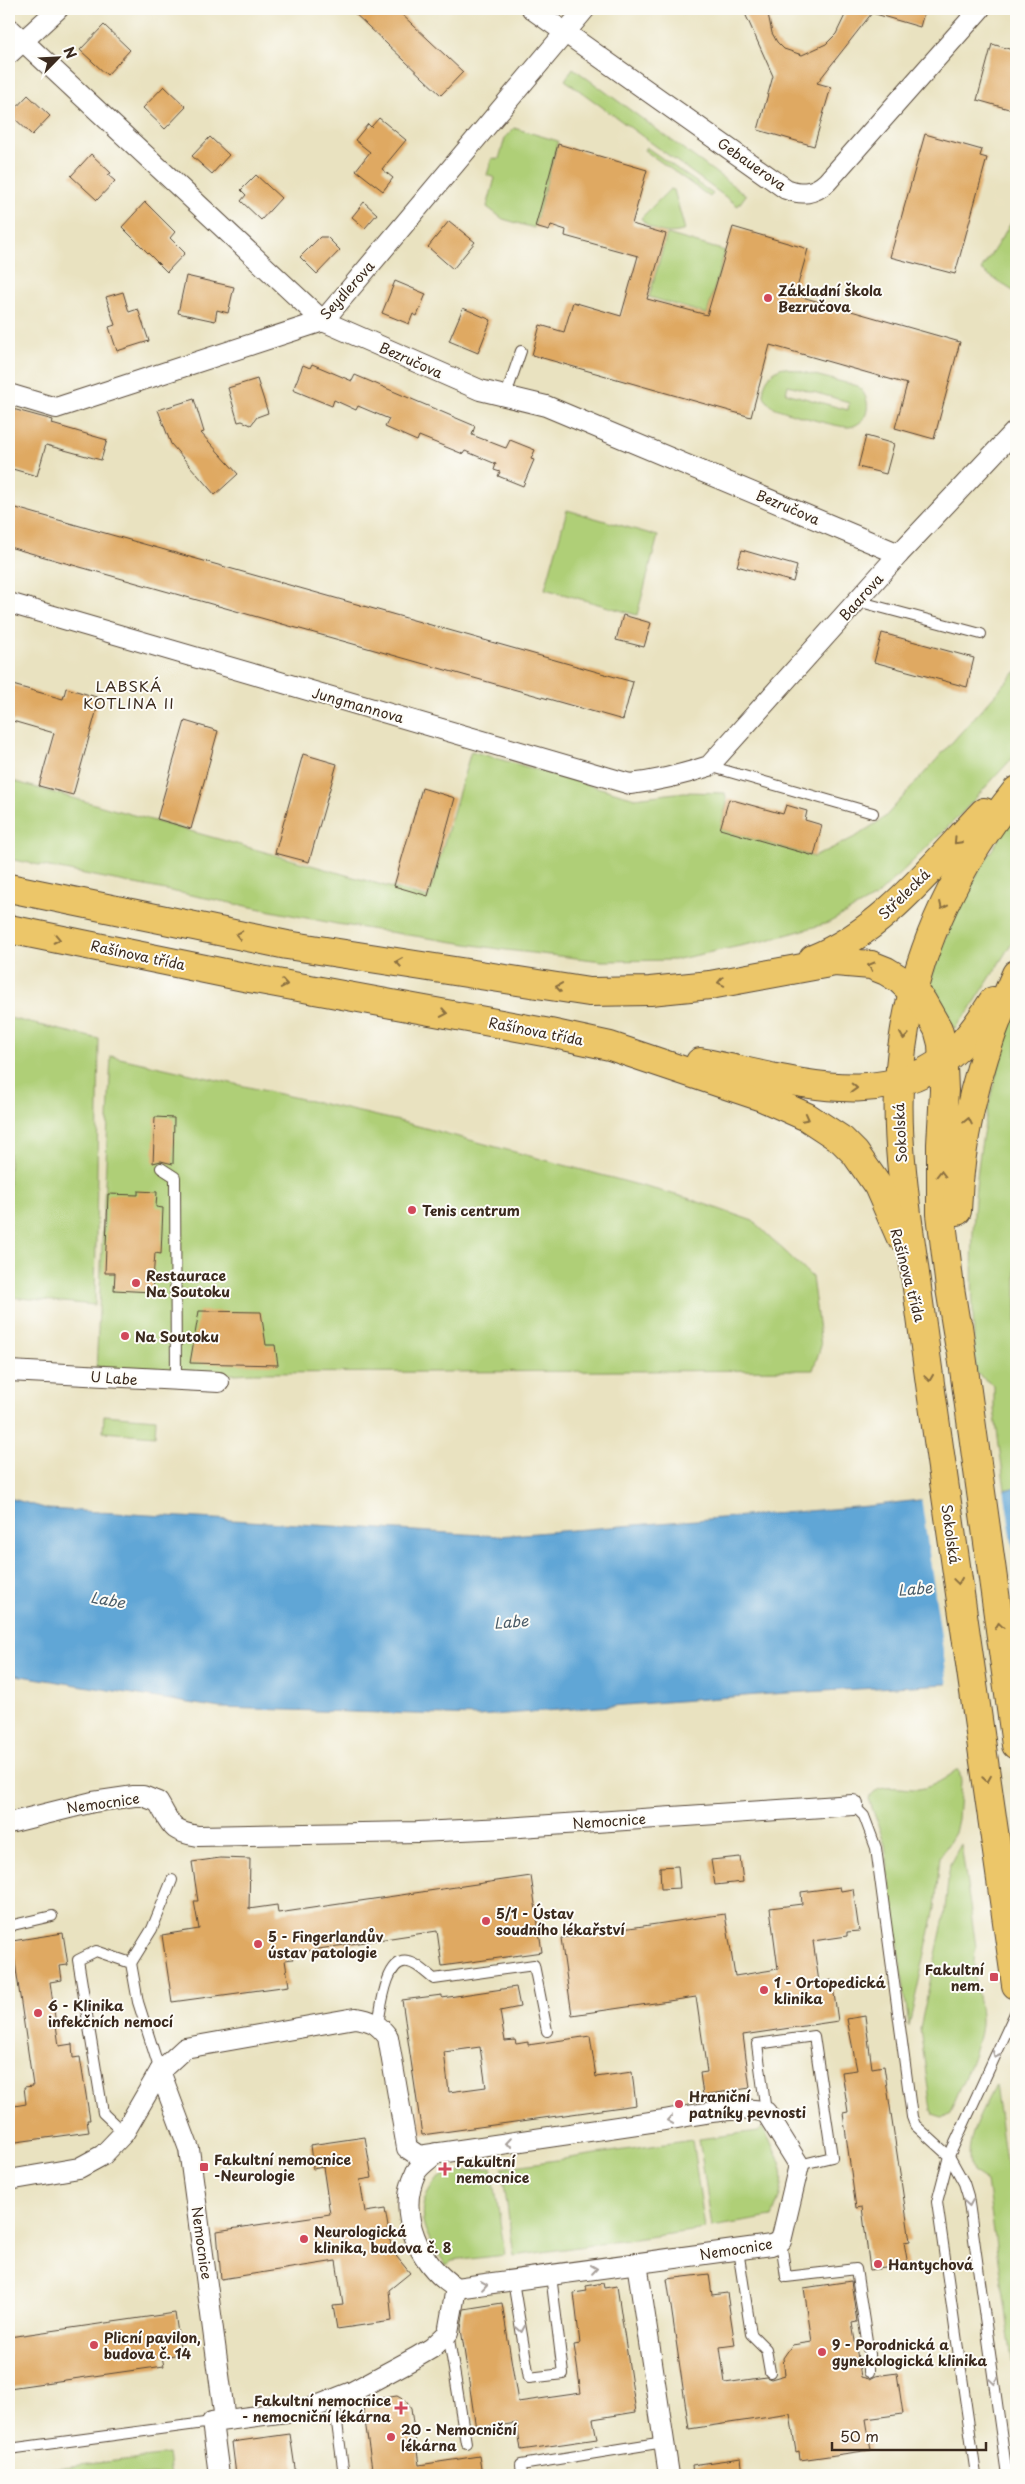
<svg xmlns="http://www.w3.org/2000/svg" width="1025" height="2484" viewBox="0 0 1025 2484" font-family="'Playpen Sans',sans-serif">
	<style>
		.green { fill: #afcf77; stroke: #757c4a; fill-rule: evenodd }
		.water { fill: #60a6d6; stroke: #4e687a }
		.pier { fill: #e9e2c0 }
		.building { fill: #dfa962; fill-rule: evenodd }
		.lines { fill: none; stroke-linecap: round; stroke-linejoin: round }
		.lane-casing { stroke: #554636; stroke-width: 12 }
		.street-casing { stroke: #554636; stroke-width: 22 }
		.primary-casing { stroke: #554636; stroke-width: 30 }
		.lane { stroke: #fff; stroke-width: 10 }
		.street { stroke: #fff; stroke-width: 20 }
		.primary { stroke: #ecc669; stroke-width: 28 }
		.oneway { stroke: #8b7040 }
		.oneway2 { stroke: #a79f9a }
		.poi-dot { fill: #d1495b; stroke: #fdfcf7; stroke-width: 2 }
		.labels { text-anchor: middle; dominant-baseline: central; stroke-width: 4; stroke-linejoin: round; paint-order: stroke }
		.street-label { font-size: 14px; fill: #3b2a1e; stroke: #fdfcf7 }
		.poi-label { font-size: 14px; font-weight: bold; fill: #3b2a1e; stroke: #fdfcf7; text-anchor: start }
		.neighbourhood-label { font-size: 15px; letter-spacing: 1px; fill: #3b2a1e; stroke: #fdfcf7 }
		.water-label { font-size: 15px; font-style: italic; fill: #4a5c68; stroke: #fdfcf7 }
	</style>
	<rect width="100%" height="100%" fill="#fdfcf7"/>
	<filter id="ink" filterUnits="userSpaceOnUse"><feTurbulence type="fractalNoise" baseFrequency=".02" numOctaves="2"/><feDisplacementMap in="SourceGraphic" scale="10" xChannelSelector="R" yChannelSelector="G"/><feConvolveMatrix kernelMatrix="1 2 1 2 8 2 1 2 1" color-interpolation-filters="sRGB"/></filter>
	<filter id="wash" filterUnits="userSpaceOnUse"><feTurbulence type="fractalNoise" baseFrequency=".0096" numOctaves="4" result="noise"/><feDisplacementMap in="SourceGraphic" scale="20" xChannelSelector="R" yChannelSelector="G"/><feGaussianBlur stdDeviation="1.12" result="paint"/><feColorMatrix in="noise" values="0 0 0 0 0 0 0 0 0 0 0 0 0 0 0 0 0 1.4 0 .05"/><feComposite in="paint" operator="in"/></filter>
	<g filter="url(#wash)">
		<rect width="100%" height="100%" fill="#e9e2c0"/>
		<g class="green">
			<polygon points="573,68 746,195 738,206 565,80"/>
			<polygon points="514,128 558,141 534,228 503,219 487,207 495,178 487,175 492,158 499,159 505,138"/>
			<polygon points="646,147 713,194 710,197 644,150"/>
			<path d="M670,189l4,1 11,40c-15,6 -35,2 -44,-12z"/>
			<polygon points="1013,220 1016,222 1016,293 981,270"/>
			<polygon points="667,234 725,251 707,314 649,297"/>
			<path d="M783,367l75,19c6,6 11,15 9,24 -1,9 -9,16 -18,17 -9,1 -66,-15 -75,-20 -20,-11 -8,-35 9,-40zM788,385l61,17 -1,8 -62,-17z"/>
			<polygon points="567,510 658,536 637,615 545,589"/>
			<polygon points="1016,671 1016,754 961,814 877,896 828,923 768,940 674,960 603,961 506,950 337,924 9,859 9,780 428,898 471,751 635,798 684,792 725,793 727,803 720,829 814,857 857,836 885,817"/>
			<path d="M1016,815v121l-46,74 -16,19 -12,-26 -13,-16c17,-62 49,-121 87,-172z"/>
			<path d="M1016,1012v475l-11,3 -11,-82v-22l-18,-13c-7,-106 -7,-212 25,-314 5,-16 8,-32 15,-47z"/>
			<polygon points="9,1018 99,1039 95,1305 9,1297"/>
			<polygon points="111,1056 399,1121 687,1198 753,1221 812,1277 821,1346 813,1370 252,1373 182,1377 96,1373"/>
			<polygon points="104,1415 156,1419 155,1436 103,1432"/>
			<path d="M957,1770h2l2,11 -3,38 -3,14 -15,24 -5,51 -26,118 -24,-181 -16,-46c7,-18 35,-9 50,-10 14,-2 27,-11 38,-19z"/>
			<path d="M961,1844l15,103c-7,29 6,50 5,77 -2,25 -22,65 -31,89l-8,5 -9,-3 -2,-5 -11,-82 24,-110 6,-54z"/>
			<path d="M995,2085l21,147v157l-29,-207 -15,-10c-11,-29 11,-61 23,-87z"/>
			<path d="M763,2128c21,39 27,45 9,89l-60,10 -13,-88 59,-8z"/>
			<polygon points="692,2140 705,2229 514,2256 502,2168"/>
			<path d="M492,2168l13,87 -53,6 -6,4c-15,-22 -32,-44 -19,-71 4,-8 10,-16 19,-19 13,-5 32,-5 46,-7z"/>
			<polygon points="168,2455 171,2475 9,2475 9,2473"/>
		</g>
		<polygon class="water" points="1016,1487 1016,1680 771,1694 479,1716 220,1708 9,1674 9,1498 48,1509 499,1536 868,1506 1005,1490"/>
		<polygon class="pier" points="1004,1488 1016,1570 1016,1682 948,1685 921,1497"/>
		<g id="blocks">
			<g class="building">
				<polygon points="350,9 396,9 463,72 441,95"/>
				<polygon points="743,9 767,9 772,33 777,42 784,49 802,55 826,44 836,34 848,9 925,9 920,27 872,13 817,83 831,87 814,146 758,130 773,76"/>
				<polygon points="104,25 130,50 107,75 80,50"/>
				<polygon points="992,44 1016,51 1016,111 977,100"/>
				<polygon points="164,86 186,107 165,129 143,108"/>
				<polygon points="28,95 50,116 32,135 10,114"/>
				<polygon points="379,118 406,140 382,169 393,178 383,191 356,170 370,152 355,140 368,124 371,127"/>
				<polygon points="925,134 982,150 980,156 987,158 955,274 890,257"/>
				<polygon points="210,137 229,155 212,174 192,156"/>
				<polygon points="558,144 647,170 632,224 666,234 647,299 707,315 733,227 808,249 795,295 960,342 934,439 895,428 907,384 770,345 751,417 532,355 540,325 564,332 573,302 621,316 638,256 565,236 566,230 551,225 549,231 535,227"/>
				<polygon points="91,154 111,173 108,175 115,181 97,200 71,176"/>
				<polygon points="256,175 281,198 261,220 241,201 246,195 241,190"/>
				<polygon points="145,202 175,232 170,238 185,253 167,272 122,227"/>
				<polygon points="364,202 377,214 365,228 352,217"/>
				<polygon points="449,221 475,242 453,269 428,247"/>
				<polygon points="320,237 327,237 340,250 317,274 300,257"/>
				<polygon points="186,276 234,287 228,313 217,310 215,321 178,313"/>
				<polygon points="395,281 426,294 417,316 413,314 409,324 382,313"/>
				<polygon points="123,292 129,312 138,309 149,341 117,351 109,327 115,325 106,297"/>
				<polygon points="463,308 491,320 478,353 449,341"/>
				<polygon points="312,364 352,381 355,375 475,426 472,435 503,447 506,448 510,440 535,450 531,459 534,460 523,486 498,476 500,472 494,470 496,464 465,451 463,454 419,436 417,441 385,427 389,419 358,406 356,410 334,400 332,406 293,390 303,365 310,368"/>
				<polygon points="257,379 268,413 257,417 251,425 242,421 238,422 228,388"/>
				<polygon points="194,399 204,432 201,433 238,474 215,495 171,444 158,410"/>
				<polygon points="9,408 53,420 52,424 107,440 101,460 46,445 37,476 9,468"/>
				<polygon points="866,436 894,444 886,474 858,467"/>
				<polygon points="9,506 633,682 623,720 9,547"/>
				<polygon points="742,550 797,566 793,582 737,566"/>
				<polygon points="623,615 651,623 644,647 616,640"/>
				<polygon points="882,633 974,658 967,687 874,662"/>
				<polygon points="9,684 63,699 66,688 100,698 73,795 39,786 54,733 9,720"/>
				<polygon points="185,721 218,731 191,829 157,819"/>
				<polygon points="303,754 337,764 309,862 275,853"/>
				<polygon points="422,788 455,798 428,896 394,886"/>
				<polygon points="729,799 783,814 786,805 807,811 805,820 822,825 814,856 720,829"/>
				<polygon points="155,1117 174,1118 173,1164 161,1161 153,1163"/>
				<polygon points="138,1191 157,1192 156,1207 163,1208 161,1254 155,1253 152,1292 114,1290 115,1273 105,1273 108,1194 138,1195"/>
				<polygon points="199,1311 261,1312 266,1345 275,1345 278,1365 190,1363"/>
				<polygon points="740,1857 743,1882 715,1885 711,1860"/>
				<polygon points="220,1858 250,1859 249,1909 277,1905 278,1913 531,1876 542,1952 442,1966 437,1931 292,1953 293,1959 285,1960 289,1986 172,2002 162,1935 199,1929 194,1901 198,1901 192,1862"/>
				<polygon points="678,1866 680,1888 661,1889 660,1867"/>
				<polygon points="840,1887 841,1891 853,1889 859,1931 847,1932 847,1936 813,1941 819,1982 832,1980 838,2021 743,2035 750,2088 703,2095 700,2073 707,2072 696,1997 572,2015 561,1938 725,1914 735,1976 778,1969 770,1908 802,1904 801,1892"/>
				<polygon points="63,1933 68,1965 60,1966 62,1980 50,1982 59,2046 72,2044 73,2058 80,2057 90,2120 87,2120 89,2132 9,2143 9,2107 26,2104 24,2087 33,2086 12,1941"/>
				<path d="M516,1987l4,20 -20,4 5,30 10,-1 1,4 12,-2v3l62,-9 6,41 36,-5 4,33 -214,30 -20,-135 40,-5v3zM480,2047l6,40 -37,5 -5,-40z"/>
				<polygon points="865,2016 872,2068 884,2066 910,2241 904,2242 908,2265 870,2270 862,2207 856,2208 843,2113 848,2112 842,2072 857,2070 847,2019"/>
				<polygon points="365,2137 372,2178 360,2180 365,2212 385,2209 392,2251 410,2273 389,2290 392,2321 337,2329 333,2306 343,2305 336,2261 221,2279 217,2231 330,2214 323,2167 313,2169 310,2145"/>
				<polygon points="709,2274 712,2295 727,2293 735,2345 720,2347 725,2383 766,2377 771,2379 785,2375 783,2358 792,2345 812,2342 804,2288 851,2281 857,2322 852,2323 861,2377 869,2379 875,2376 897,2373 903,2414 866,2419 871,2450 800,2460 799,2451 796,2452 790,2414 689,2429 667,2279"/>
				<polygon points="603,2283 604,2288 617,2286 636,2412 593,2419 597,2439 521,2450 517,2423 476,2429 461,2329 464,2309 502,2303 518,2402 581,2393 574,2345 580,2344 574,2293 587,2291 586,2286"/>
				<polygon points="175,2313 181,2354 162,2357 164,2366 9,2388 9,2337"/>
				<polygon points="397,2396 406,2401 411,2409 419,2465 479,2456 482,2475 373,2475 362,2401"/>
				<polygon points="290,2434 296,2475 236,2475 232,2442"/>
				<polygon points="741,2458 743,2475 693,2475 692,2465"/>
			</g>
		</g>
	</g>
	<g filter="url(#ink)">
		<use href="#blocks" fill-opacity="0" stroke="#554636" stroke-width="1"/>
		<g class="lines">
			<defs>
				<g id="lane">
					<polyline points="506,395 521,351"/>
					<polyline points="857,601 981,634"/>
					<polyline points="709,766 873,813"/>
					<polyline points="161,1168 175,1177 176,1382"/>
					<polyline points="853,1805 864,1816 876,1848 912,2117 915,2125 949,2156 937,2202 976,2475"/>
					<polyline points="9,1929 13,1925 52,1916"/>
					<polyline points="131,1963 152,1929 172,1880"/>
					<path d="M378,2024c3,-15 8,-67 30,-62 9,1 19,12 26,17l100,-14 13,66"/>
					<polyline points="766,2112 757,2044 814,2036 832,2157 799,2165"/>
					<polyline points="124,2133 103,2113 78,1960 96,1951 131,1963 138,2002 160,2071"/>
					<polyline points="781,2241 786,2277 856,2269 869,2354 869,2372"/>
					<polyline points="738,2250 751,2334 766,2349 770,2372"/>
					<polyline points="513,2281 529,2378 563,2374 551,2275"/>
					<polyline points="448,2333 466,2443"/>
					<polyline points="334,2401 344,2475"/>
					<polyline points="9,2449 212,2422"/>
					<polyline points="522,2475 521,2465 664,2442"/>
					<polyline points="1007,2475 968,2196 964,2183 949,2156 1016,2011"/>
				</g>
				<g id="street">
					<path d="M532,9l254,180c16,6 28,5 41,-7l153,-173"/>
					<polyline points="9,28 323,321 480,390 546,406 899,554"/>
					<polyline points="9,54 58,9"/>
					<polyline points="9,394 56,408 323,321 585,9"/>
					<path d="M9,603l621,181c28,-3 52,-9 79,-18l190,-212 117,-124"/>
					<polyline points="9,1371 219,1382"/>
					<path d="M9,1823l84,-21 41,-6h9l15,6c14,23 11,29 40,34l220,-4 87,-4 348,-23"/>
					<polyline points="160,2071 189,2149 225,2420"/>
					<path d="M9,2180l70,-12 24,-13 21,-22 36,-62 25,-23 170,-30c17,2 23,6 33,19l19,111 12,8c80,-12 159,-23 238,-35 30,-4 82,-17 109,-9l33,53 -18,76 -10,4 -315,43c-37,-24 -60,-74 -40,-116 4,-7 14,-13 20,-19"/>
					<polyline points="637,2263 669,2475"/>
					<polyline points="219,2475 212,2422 309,2409 352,2392 415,2358 432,2348 448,2333 456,2288"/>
				</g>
				<g id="primary">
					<path d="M1016,791c-56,70 -96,150 -111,238 -13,72 -4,144 6,215 7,49 13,98 20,147 28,198 57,396 85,594"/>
					<polyline points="9,888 287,945 589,992 650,991 710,985 835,962 871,965 886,971 899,979 922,1001 938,1029 942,1044 944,1090 941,1144 941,1214 950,1288 959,1343"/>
					<polyline points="9,929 244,977 550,1033 610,1046 762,1097 807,1117 842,1140 855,1153 878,1186 900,1236"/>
					<path d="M813,959c71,-29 119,-93 171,-147"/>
					<path d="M700,1062c84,15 188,56 259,-15 13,-14 24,-30 34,-46"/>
					<path d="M957,1211c3,-82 26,-164 59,-237"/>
					<polyline points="958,1326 1016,1745"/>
				</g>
			</defs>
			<use href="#lane" class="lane-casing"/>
			<use href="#street" class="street-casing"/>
			<use href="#primary" class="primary-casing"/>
			<use href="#lane" class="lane"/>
			<use href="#street" class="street"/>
			<use href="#primary" class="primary"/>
		</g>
		<defs><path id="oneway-chevron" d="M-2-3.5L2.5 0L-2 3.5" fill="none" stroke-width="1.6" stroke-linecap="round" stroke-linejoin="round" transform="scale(1.25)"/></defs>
		<g class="oneway">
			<use href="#oneway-chevron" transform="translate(957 841) rotate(133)"/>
			<use href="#oneway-chevron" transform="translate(943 906) rotate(115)"/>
			<use href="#oneway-chevron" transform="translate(239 935) rotate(-169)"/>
			<use href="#oneway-chevron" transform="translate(57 939) rotate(12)"/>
			<use href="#oneway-chevron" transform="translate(399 962) rotate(-171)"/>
			<use href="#oneway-chevron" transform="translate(871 966) rotate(-164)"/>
			<use href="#oneway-chevron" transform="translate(721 982) rotate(169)"/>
			<use href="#oneway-chevron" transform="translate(284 984) rotate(10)"/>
			<use href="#oneway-chevron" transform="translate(559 987) rotate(-171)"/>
			<use href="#oneway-chevron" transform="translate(444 1013) rotate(10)"/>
			<use href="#oneway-chevron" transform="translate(904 1036) rotate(98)"/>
			<use href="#oneway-chevron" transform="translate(854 1088) rotate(2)"/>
			<use href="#oneway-chevron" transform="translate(806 1118) rotate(28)"/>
			<use href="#oneway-chevron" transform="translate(968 1121) rotate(-78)"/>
			<use href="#oneway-chevron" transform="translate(941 1174) rotate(-90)"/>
			<use href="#oneway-chevron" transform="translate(929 1378) rotate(82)"/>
			<use href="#oneway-chevron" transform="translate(958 1581) rotate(82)"/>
			<use href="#oneway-chevron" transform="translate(999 1626) rotate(-98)"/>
			<use href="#oneway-chevron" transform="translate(987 1779) rotate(81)"/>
		</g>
		<g class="oneway2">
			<use href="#oneway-chevron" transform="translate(996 2055) rotate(114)"/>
			<use href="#oneway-chevron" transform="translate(670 2120) rotate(172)"/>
			<use href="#oneway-chevron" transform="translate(509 2143) rotate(172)"/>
			<use href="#oneway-chevron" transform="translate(969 2203) rotate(81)"/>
			<use href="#oneway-chevron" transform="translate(594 2269) rotate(-8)"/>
			<use href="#oneway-chevron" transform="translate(484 2285) rotate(-8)"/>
			<use href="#oneway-chevron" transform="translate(521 2329) rotate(80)"/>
			<use href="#oneway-chevron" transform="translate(994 2381) rotate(82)"/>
		</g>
	</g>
	<g class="poi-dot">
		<circle cx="768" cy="298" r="5"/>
		<circle cx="412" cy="1210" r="5"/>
		<circle cx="136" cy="1283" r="5"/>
		<circle cx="125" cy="1336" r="5"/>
		<circle cx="486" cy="1921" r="5"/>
		<circle cx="258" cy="1944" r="5"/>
		<rect x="989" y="1972" width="10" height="10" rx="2.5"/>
		<circle cx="764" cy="1990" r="5"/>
		<circle cx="38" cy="2013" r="5"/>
		<circle cx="679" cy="2104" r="5"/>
		<rect x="199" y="2162" width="10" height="10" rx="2.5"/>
		<path d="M442.5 2161.5h5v5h5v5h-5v5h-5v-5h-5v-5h5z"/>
		<circle cx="304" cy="2239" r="5"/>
		<circle cx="878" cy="2264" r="5"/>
		<circle cx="94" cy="2345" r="5"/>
		<circle cx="822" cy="2352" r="5"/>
		<path d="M398.5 2400.5h5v5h5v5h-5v5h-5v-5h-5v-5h5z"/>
		<circle cx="391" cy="2437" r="5"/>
	</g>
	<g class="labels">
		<g class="street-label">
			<text transform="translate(752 164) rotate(35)">Gebauerova</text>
			<text transform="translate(347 290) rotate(-48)">Seydlerova</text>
			<text transform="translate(411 360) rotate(24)">Bezručova</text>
			<text transform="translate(788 507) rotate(23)">Bezručova</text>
			<text transform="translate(861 597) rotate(-48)">Baarova</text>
			<text transform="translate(358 705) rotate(16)">Jungmannova</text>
			<text transform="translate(904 894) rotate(-44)">Střelecká</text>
			<text transform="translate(138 955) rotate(12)">Rašínova třída</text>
			<text transform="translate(536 1031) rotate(11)">Rašínova třída</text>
			<text transform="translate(900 1133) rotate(-93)">Sokolská</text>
			<text transform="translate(908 1275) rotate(75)">Rašínova třída</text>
			<text transform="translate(114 1378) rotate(4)">U Labe</text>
			<text transform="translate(951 1534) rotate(82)">Sokolská</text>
			<text transform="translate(103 1803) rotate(-8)">Nemocnice</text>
			<text transform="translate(609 1821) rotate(-4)">Nemocnice</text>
			<text transform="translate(202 2243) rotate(82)">Nemocnice</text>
			<text transform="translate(736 2249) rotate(-9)">Nemocnice</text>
		</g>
		<g class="poi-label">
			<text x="778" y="290">Základní škola<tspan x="778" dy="16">Bezručova</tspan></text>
			<text x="422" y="1210">Tenis centrum</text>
			<text x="146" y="1275">Restaurace<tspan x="146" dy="16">Na Soutoku</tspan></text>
			<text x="135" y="1336">Na Soutoku</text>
			<text x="496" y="1913">5/1 - Ústav<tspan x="496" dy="16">soudního lékařství</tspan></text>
			<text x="268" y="1936">5 - Fingerlandův<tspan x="268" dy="16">ústav patologie</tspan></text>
			<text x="984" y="1969" text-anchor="end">Fakultní<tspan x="984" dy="16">nem.</tspan></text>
			<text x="774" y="1982">1 - Ortopedická<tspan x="774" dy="16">klinika</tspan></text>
			<text x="48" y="2005">6 - Klinika<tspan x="48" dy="16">infekčních nemocí</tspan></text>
			<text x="689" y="2096">Hraniční<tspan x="689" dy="16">patníky pevnosti</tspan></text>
			<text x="214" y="2159">Fakultní nemocnice<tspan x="214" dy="16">-Neurologie</tspan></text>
			<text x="456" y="2161">Fakultní<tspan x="456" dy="16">nemocnice</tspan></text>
			<text x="314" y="2231">Neurologická<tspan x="314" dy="16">klinika, budova č. 8</tspan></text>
			<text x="888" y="2264">Hantychová</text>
			<text x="104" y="2337">Plicní pavilon,<tspan x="104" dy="16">budova č. 14</tspan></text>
			<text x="832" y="2344">9 - Porodnická a<tspan x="832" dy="16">gynekologická klinika</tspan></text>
			<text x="391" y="2400" text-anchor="end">Fakultní nemocnice<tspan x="391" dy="16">- nemocniční lékárna</tspan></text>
			<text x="401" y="2429">20 - Nemocniční<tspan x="401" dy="16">lékárna</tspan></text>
		</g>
		<g class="neighbourhood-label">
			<text x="129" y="685">LABSKÁ<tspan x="129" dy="17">KOTLINA II</tspan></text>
		</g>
		<g class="water-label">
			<text transform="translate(915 1588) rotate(-5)">Labe</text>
			<text transform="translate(108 1599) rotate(10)">Labe</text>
			<text transform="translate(511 1621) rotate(-5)">Labe</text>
		</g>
	</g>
	<rect width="1025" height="2484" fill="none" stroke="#fdfcf7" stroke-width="30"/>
	<g transform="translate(58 58) rotate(66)" stroke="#fdfcf7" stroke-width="4" paint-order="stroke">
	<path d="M0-4L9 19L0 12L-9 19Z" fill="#3b2a1e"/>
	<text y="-8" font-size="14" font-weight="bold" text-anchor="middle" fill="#3b2a1e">N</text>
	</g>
	<path d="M832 2442v8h154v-8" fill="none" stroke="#3b2a1e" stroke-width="2.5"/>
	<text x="840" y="2442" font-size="15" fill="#3b2a1e" stroke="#fdfcf7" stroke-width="4" paint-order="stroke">50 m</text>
</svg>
